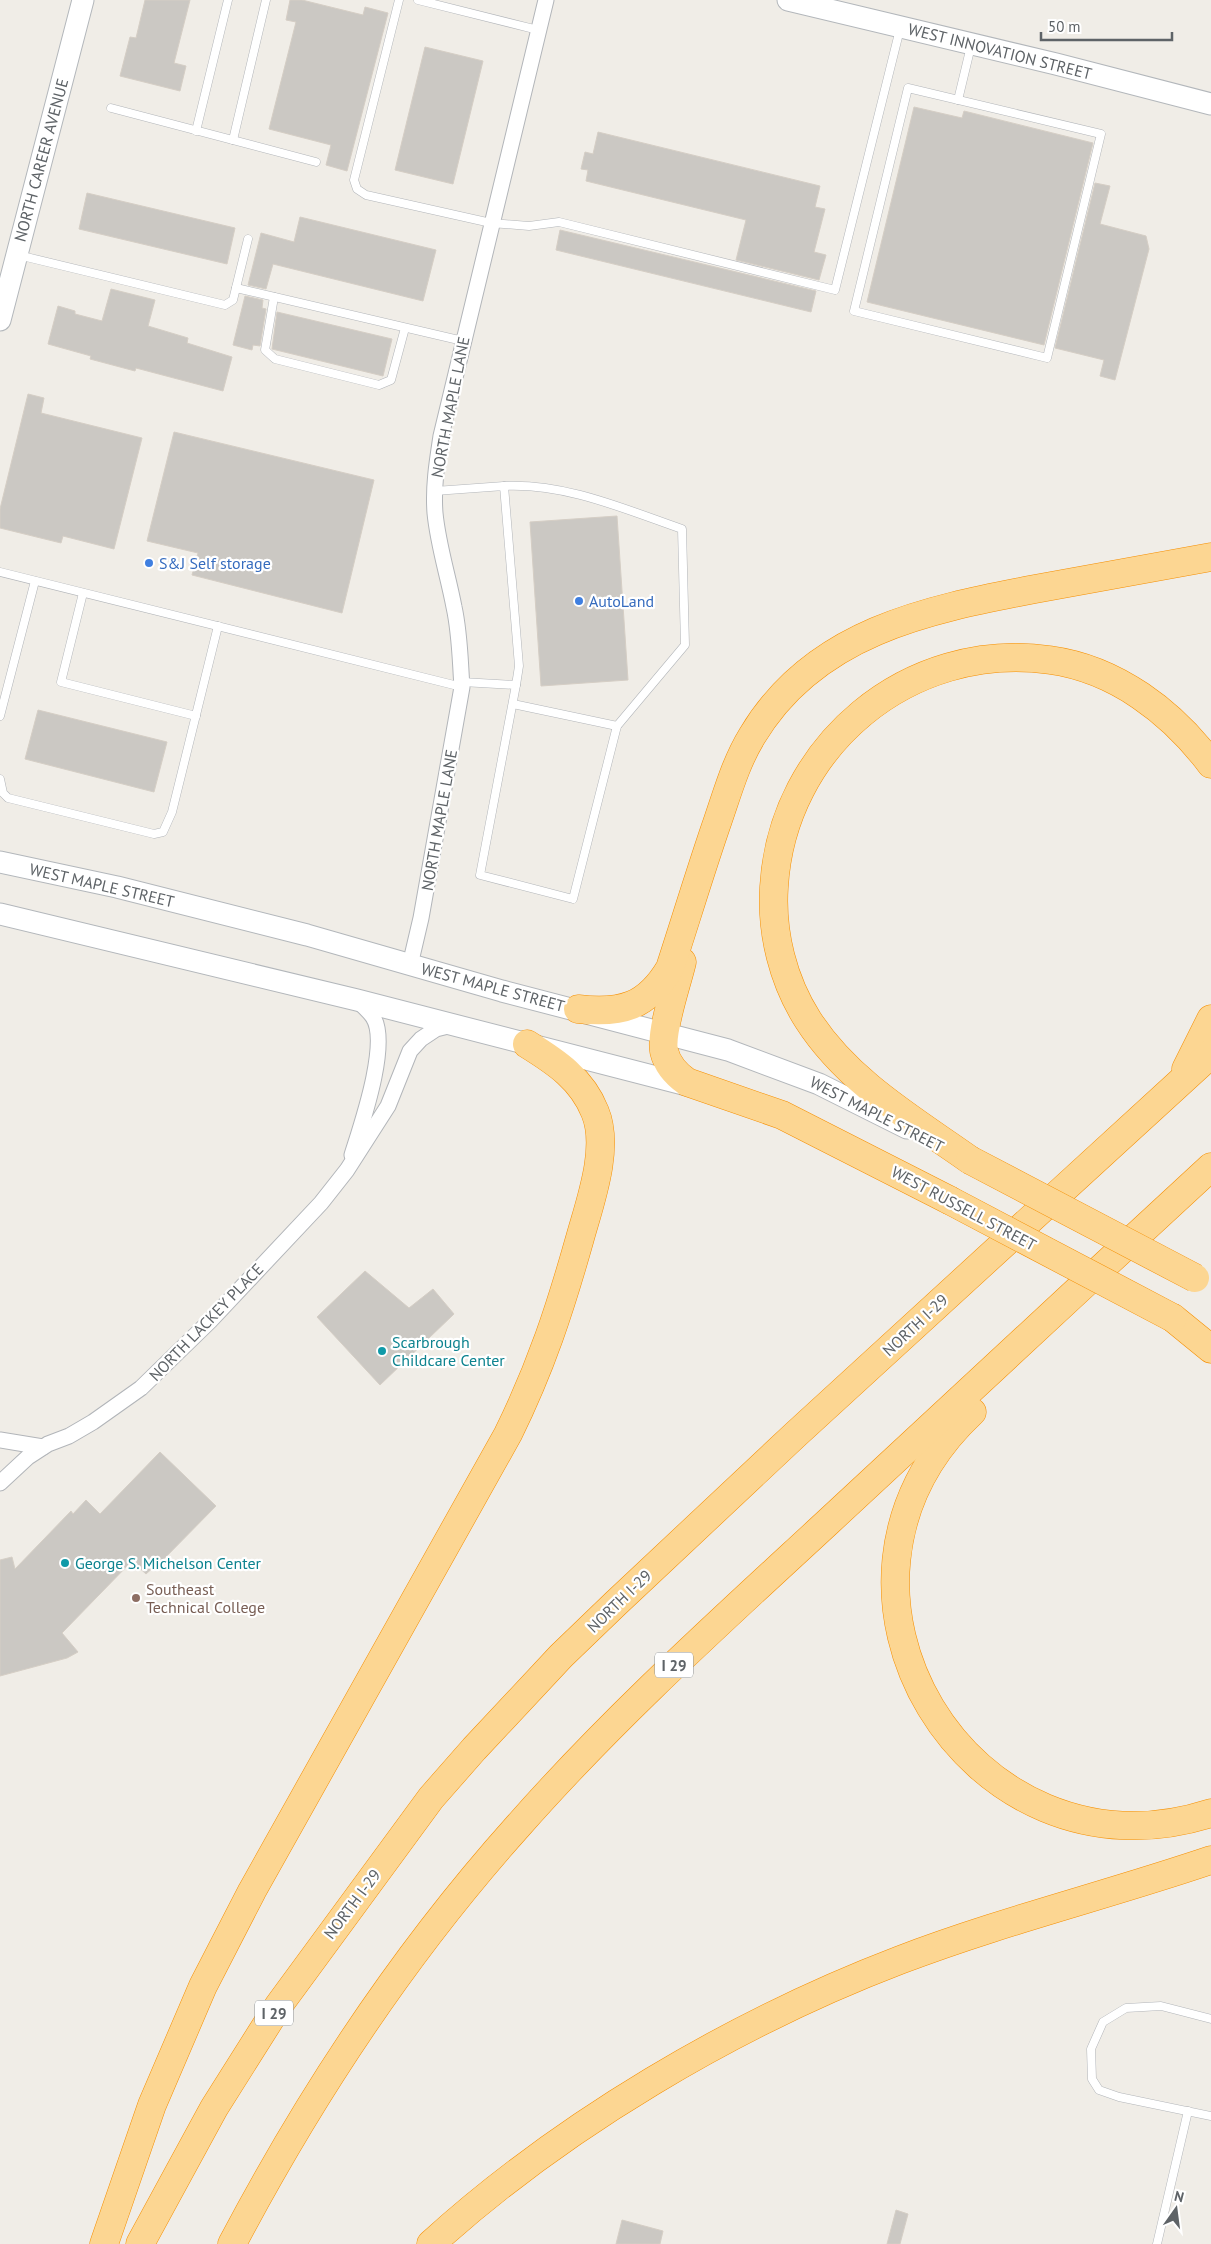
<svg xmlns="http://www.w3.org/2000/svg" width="1211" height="2244" viewBox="0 0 1211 2244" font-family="'PT Sans',sans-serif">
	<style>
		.building { fill: #cbc8c3; stroke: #d5cec5 }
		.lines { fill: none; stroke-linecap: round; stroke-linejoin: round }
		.lane-casing { stroke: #b2b5b9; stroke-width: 9 }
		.street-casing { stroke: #b2b5b9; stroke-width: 17 }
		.secondary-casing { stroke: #b3b7bb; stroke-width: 23 }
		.highway-casing { stroke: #f58f02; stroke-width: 29 }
		.lane { stroke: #fff; stroke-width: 8 }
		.street { stroke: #fff; stroke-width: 15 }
		.secondary { stroke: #fff; stroke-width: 21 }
		.highway { stroke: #fcd692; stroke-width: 28 }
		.highway-bridge-casing { stroke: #f58f02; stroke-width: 29; stroke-linecap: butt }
		.highway-bridge { stroke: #fcd692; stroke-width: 28 }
		.shop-dot { fill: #3f7fe0; stroke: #fff; stroke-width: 2 }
		.culture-dot { fill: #0f9aa8; stroke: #fff; stroke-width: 2 }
		.education-dot { fill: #8d6e63; stroke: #fff; stroke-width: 2 }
		.labels { text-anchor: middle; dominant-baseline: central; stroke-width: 4.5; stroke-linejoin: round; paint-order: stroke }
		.shield { fill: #fff; stroke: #8e9295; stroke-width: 1 }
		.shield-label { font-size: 15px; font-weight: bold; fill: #5e6367 }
		.street-label { font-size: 16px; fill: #5e6367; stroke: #fff }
		.shop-label { font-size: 16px; fill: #366cbe; stroke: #fff; text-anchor: start }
		.culture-label { font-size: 16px; fill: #0d838f; stroke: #fff; text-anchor: start }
		.education-label { font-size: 16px; fill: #785e54; stroke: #fff; text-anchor: start }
	</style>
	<rect width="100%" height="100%" fill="#f0ede7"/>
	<g class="building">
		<polygon points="145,0 190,0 174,63 186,66 180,91 120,76 130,37 136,38"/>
		<polygon points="290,0 302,0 363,15 365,7 388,13 347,171 326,165 331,145 269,129 296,22 286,20"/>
		<polygon points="425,47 483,61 453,184 395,170"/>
		<polygon points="914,107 962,118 964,111 1093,143 1044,345 867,302"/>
		<polygon points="598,132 820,186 815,207 825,209 814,252 826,255 819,280 736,260 746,220 586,181 588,170 581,169 585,152 593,154"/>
		<polygon points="1095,183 1110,186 1100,224 1146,236 1149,249 1115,380 1100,376 1104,360 1055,348"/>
		<polygon points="87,193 235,228 227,264 79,229"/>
		<polygon points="300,217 436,250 423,301 273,264 266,289 248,285 261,233 294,242"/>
		<polygon points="560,230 816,291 811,312 556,250"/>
		<polygon points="111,289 155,300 148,326 188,338 187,343 232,357 223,391 136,368 135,371 90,359 91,356 48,344 58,306 75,311 75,314 102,321"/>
		<polygon points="245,296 263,300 262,308 266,309 260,346 253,345 252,350 233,345"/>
		<polygon points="277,312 392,339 383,376 272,349"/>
		<polygon points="28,394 44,398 41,413 142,438 114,549 63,536 61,543 0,528 0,509"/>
		<polygon points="174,432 374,480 342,613 192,575 198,553 147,541"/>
		<polygon points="617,516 628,680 541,686 530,522"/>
		<polygon points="38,710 167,742 154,792 25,759"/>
		<polygon points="365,1271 409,1308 433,1289 454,1314 380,1385 317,1317"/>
		<polygon points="160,1452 216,1506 157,1566 156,1565 146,1574 132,1561 62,1633 78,1652 67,1658 0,1676 0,1560 12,1557 15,1569 71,1511 73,1514 86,1500 100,1514"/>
		<polygon points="896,2210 908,2214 900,2244 887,2244"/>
		<polygon points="622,2220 663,2231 660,2244 616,2244"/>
	</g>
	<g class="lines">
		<defs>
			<g id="lane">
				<polyline points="399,0 354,180 357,189 366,195 491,223 529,226 559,222 835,290 900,29"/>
				<polyline points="418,0 538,30"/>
				<polygon points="908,88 1101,134 1047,358 854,311"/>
				<polyline points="958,100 971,46"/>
				<polyline points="111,108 316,162"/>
				<polyline points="196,131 228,0"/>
				<polyline points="233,140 266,0"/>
				<polyline points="18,255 225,305 233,300 248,239"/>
				<polyline points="236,288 463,341"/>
				<polyline points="274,297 265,350 275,359 379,385 391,380 405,328"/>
				<path d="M504,486c62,-3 120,23 178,43l3,116 -68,81 -44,173 -93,-24 36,-190"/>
				<polyline points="435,491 504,486 519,666 516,685 462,682"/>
				<polyline points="0,572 462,687"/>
				<polyline points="83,593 61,682 196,716"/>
				<polyline points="513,704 617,726"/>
				<polyline points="0,716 35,581"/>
				<polyline points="0,779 3,793 8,798 154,834 163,832 172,812 218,626"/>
				<polyline points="1211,2019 1161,2006 1126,2008 1103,2022 1091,2049 1092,2079 1099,2090 1119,2097 1211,2116"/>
				<polyline points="1157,2244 1188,2111"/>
			</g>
			<g id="street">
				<path d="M410,965l11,-47 41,-231c-2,-27 -2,-53 -8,-80 -6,-32 -16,-62 -19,-94 -2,-26 2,-51 6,-77l105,-436"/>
				<path d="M352,1155c9,-29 38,-112 21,-138 -4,-6 -11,-12 -16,-17"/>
				<polyline points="0,1440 43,1447"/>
				<polyline points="0,1483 28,1457 48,1444 69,1436 93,1422 141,1388 210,1321 321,1203 347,1170 388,1106 410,1051 421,1039 436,1029 452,1025"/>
			</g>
			<g id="secondary">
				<polyline points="788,0 1056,64 1211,104"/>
				<polyline points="0,320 83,0"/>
				<polyline points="0,862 117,887 307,935 502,991 728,1050 819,1084 907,1128"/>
				<polyline points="0,914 357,1000 691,1086"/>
			</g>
			<g id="highway">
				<path d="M682,962c-5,22 -22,69 -18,89 3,13 13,24 23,31l95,33 167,85"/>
				<path d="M578,1009c43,5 69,-2 92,-41 16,-49 31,-99 48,-148 10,-29 18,-58 34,-84 62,-104 174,-126 283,-147 59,-11 117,-21 176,-32"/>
				<polyline points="1186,1069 1211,1019"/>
				<path d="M970,1160c-58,-41 -123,-79 -162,-140 -25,-39 -37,-87 -34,-133 8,-141 135,-247 276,-227 66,9 122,52 161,104"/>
				<polyline points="1173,1318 1211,1349"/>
				<path d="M972,1412c-187,175 -3,479 239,401"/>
				<path d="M104,2244l48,-139 51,-119 49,-95 256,-457c33,-67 52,-125 72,-196 10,-36 30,-90 15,-126 -13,-33 -39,-50 -68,-68"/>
				<polyline points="140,2244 214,2108 279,2005 431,1798 474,1749 561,1656 615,1604 795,1435 1211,1054"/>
				<path d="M232,2244c78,-148 174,-293 286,-418 96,-109 203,-205 310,-304 127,-118 255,-237 383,-355"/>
				<path d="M431,2244c131,-119 304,-221 469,-284 102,-39 208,-65 311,-100"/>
			</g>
		</defs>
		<use href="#lane" class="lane-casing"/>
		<use href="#street" class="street-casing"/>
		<use href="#secondary" class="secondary-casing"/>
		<use href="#highway" class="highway-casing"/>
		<use href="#lane" class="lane"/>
		<use href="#street" class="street"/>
		<use href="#secondary" class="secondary"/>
		<use href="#highway" class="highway"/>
		<defs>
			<g id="highway-bridge">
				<polyline points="970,1160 1195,1278"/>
				<polyline points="949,1200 1173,1318"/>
			</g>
		</defs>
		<use href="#highway-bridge" class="highway-bridge-casing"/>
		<use href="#highway-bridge" class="highway-bridge"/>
	</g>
	<g class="shop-dot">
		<circle cx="149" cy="563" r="5"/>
		<circle cx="579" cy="601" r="5"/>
	</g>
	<g class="culture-dot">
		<circle cx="382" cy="1351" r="5"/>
		<circle cx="65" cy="1563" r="5"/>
	</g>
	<circle class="education-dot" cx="136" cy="1598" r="5"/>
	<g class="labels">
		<g class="shield">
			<rect x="655" y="1652.5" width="38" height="25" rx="4"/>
			<rect x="255" y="2000.5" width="38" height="25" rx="4"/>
		</g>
		<g class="shield-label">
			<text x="674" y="1665">I 29</text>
			<text x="274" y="2013">I 29</text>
		</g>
		<g class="street-label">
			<text transform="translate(1000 51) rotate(14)">WEST INNOVATION STREET</text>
			<text transform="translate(41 160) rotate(-75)">NORTH CAREER AVENUE</text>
			<text transform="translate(450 407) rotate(-79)">NORTH MAPLE LANE</text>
			<text transform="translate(439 820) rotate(-80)">NORTH MAPLE LANE</text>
			<text transform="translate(102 885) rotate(13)">WEST MAPLE STREET</text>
			<text transform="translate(493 987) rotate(15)">WEST MAPLE STREET</text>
			<text transform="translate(877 1114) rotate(27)">WEST MAPLE STREET</text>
			<text transform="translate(964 1208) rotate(28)">WEST RUSSELL STREET</text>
			<text transform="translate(206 1322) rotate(-46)">NORTH LACKEY PLACE</text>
			<text transform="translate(915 1325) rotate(-43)">NORTH I-29</text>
			<text transform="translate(619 1601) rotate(-44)">NORTH I-29</text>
			<text transform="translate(352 1904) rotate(-53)">NORTH I-29</text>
		</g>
		<g class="shop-label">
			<text x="159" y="563">S&amp;J Self storage</text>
			<text x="589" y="601">AutoLand</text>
		</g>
		<g class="culture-label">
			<text x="392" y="1342">Scarbrough<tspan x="392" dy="18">Childcare Center</tspan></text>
			<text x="75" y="1563">George S. Michelson Center</text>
		</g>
		<g class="education-label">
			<text x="146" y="1589">Southeast<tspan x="146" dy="18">Technical College</tspan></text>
		</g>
	</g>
	<g transform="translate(1176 2209) rotate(14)" stroke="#ffffff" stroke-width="4" paint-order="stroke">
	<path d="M0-4L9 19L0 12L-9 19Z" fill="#5e6367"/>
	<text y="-8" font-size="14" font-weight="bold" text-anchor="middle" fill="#5e6367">N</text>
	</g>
	<path d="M1041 32v8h131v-8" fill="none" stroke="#5e6367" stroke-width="2.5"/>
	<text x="1048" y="32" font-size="15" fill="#5e6367" stroke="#ffffff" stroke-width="4" paint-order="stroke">50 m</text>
</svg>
